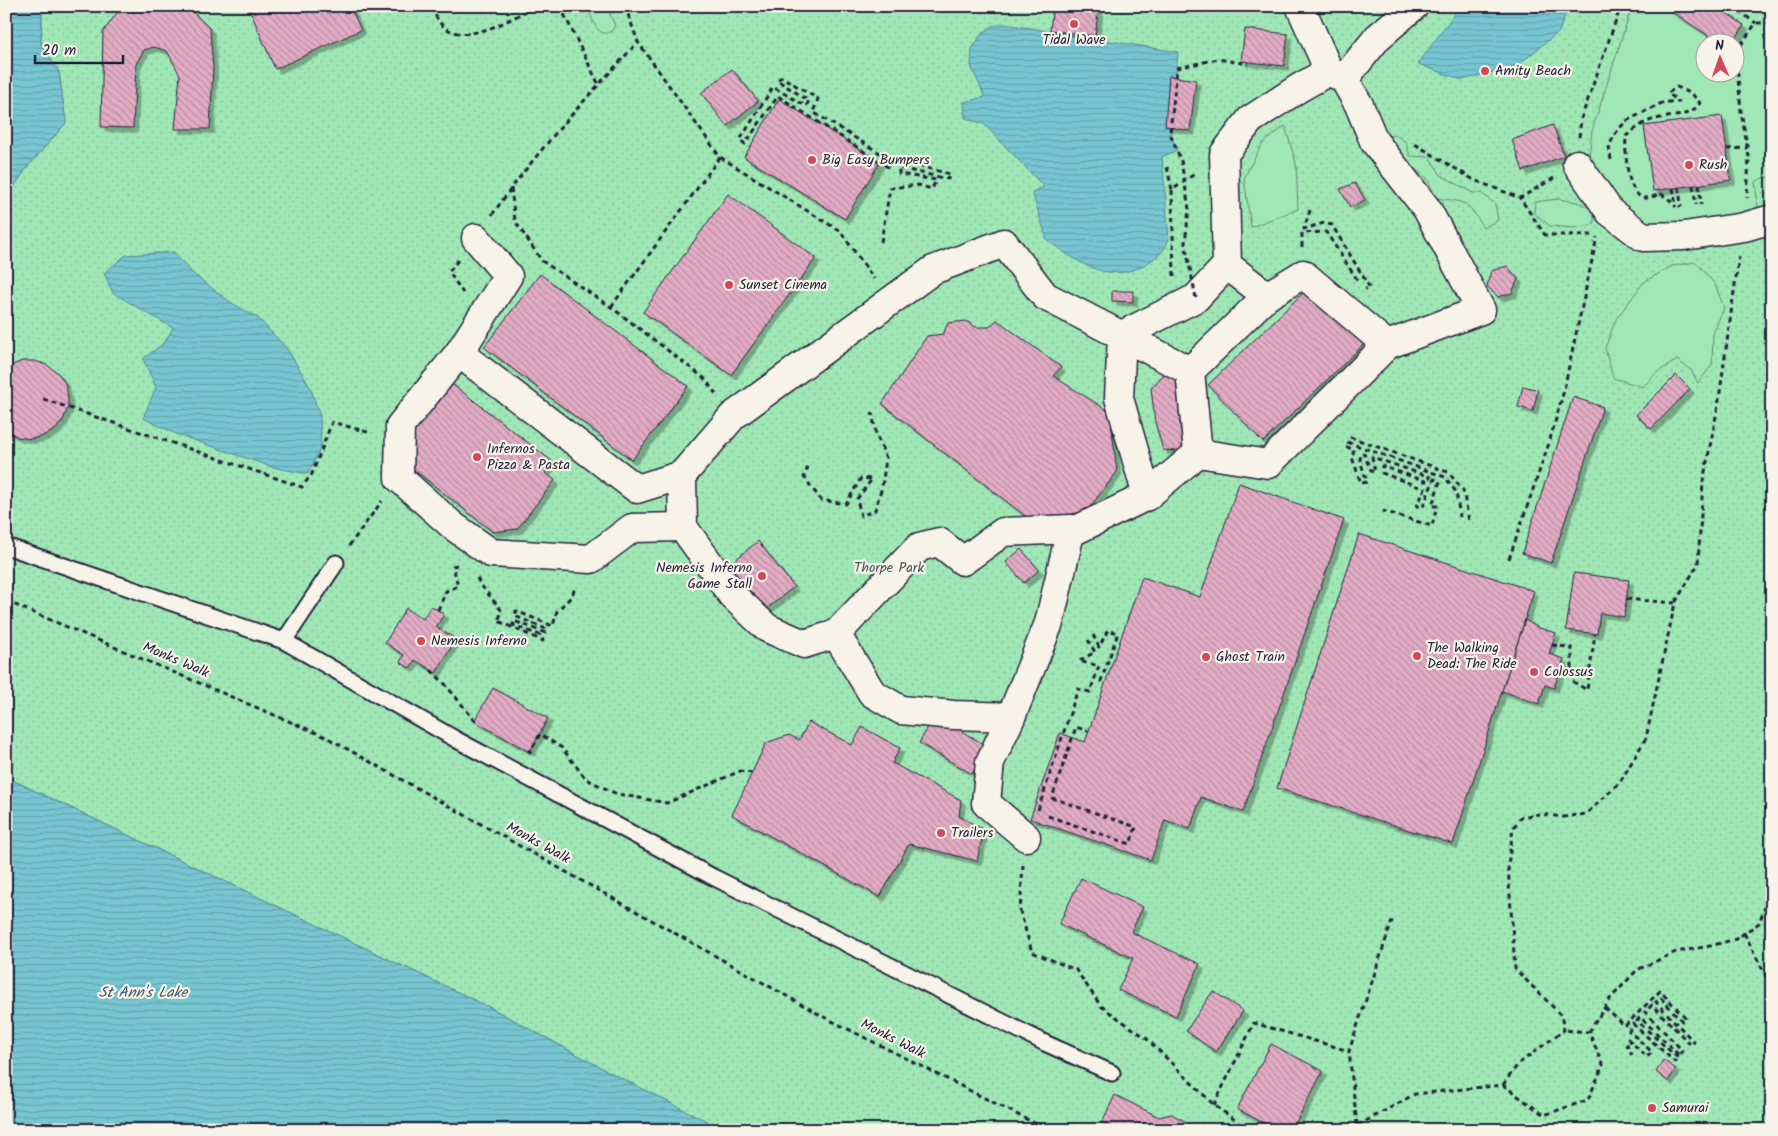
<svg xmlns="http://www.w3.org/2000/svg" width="1778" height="1136" viewBox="0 0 1778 1136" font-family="Kalam,sans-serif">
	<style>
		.park { fill: url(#park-dots); stroke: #608478; fill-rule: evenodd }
		.garden { fill: #9fe7b5; stroke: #608478; fill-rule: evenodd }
		.water { fill: url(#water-rules); stroke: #558596 }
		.building { fill: url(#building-back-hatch); stroke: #22223b; filter: url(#shadow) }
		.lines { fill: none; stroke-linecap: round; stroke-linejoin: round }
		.lane-casing { stroke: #22223b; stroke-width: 19 }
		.street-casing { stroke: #22223b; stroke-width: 31 }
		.path { stroke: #22223b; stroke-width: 3; stroke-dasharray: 5 4; stroke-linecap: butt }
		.lane { stroke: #f7f3e8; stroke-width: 15 }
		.street { stroke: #f7f3e8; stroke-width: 28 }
		.path-bridge { stroke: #22223b; stroke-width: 3; stroke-dasharray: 5 4; stroke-linecap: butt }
		.poi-dot { fill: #d1495b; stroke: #f7f3e8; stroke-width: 2 }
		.labels { text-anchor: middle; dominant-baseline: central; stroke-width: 4.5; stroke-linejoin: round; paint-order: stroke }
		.poi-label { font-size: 14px; fill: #22223b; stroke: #f7f3e8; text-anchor: start }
		.park-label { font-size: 14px; fill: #41535a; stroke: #f7f3e8 }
		.street-label { font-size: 14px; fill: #22223b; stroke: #f7f3e8 }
		.water-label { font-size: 15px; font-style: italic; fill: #3c5469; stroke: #f7f3e8 }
	</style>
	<defs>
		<pattern id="park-dots" width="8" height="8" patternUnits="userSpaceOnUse" patternTransform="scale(1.25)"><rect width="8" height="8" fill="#9fe7b5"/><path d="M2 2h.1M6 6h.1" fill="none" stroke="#89c69d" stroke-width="1.8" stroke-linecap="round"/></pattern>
		<pattern id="water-rules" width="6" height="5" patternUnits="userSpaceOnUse" patternTransform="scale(1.25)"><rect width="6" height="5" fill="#77c7d3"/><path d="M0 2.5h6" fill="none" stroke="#61a1ac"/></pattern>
		<pattern id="building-back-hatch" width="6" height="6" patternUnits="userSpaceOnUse" patternTransform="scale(1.25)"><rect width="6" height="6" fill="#e2acc4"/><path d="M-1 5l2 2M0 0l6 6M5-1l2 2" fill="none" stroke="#b78ca0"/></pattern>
		<filter id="shadow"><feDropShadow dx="4.5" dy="4.5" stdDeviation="0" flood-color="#0004"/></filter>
	</defs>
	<rect width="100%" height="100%" fill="#f3e5e1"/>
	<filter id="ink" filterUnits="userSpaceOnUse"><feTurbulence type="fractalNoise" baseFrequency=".02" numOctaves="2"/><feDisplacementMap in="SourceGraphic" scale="10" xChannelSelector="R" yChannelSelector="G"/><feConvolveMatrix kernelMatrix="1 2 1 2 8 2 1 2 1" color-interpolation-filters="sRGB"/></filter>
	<g filter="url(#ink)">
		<path class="park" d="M37,6h1735v1124h-1048l-113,-57 -118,-64 -487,-232v-579l23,-33 37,-42 -7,-51 -18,-28 1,-31zM1706,42h30v30h-30z"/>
		<g class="garden">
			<path d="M606,6l9,19 -3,6c-16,9 -19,-13 -25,-24z"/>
			<path d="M1632,6h140v176l-5,-6 -12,6 5,40 -117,15 -55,-71 4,-35zM1706,42h30v30h-30z"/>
			<polygon points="1285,126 1296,163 1298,209 1251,227 1244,178 1262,144"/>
			<path d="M1396,135l10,7 4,14 19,1 12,18 32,18h8l14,11 3,16 -15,8c-15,-28 -17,-26 -47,-30l-9,-20 -18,-13 -21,-29z"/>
			<polygon points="1558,199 1577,202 1594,210 1594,224 1573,228 1550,226 1534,213 1535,202"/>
			<polygon points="1696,262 1715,284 1724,308 1713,333 1712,365 1698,383 1691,370 1677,360 1656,373 1643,387 1613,378 1605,348 1616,319 1644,282 1672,266"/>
		</g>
		<g class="water">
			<polygon points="6,6 45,6 42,13 41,44 59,72 66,123 29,165 6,198"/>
			<polygon points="1460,6 1568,6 1559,32 1515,67 1462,80 1418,64"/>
			<path d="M1005,24l173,28 -8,81 7,17 -15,7 7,82c-5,13 -9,15 -20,23 -39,25 -70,1 -102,-22l-15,-48 12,-5 -60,-63 -19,-6 -1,-16 21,-5 -14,-31 1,-17 9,-14 11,-9z"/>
			<polygon points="174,252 192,273 230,302 258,318 288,350 310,387 320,416 321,447 308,474 272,467 176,434 143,418 156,387 143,359 165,342 173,328 113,293 104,273 126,255"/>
			<polygon points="6,777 493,1009 611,1073 724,1130 6,1130"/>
		</g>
		<g class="building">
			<polygon points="122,6 187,6 210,29 213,68 210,129 175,129 180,75 167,51 154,47 144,50 136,64 133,128 101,127 103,32"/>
			<polygon points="248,6 350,6 361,30 275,69"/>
			<polygon points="1053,6 1099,6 1095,36 1050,30"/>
			<polygon points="1663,6 1716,6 1744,25 1734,42 1718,42"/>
			<polygon points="1245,29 1288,34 1284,66 1241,61"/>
			<polygon points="732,69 758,101 727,126 701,93"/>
			<polygon points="1169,76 1196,80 1190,131 1165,126"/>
			<polygon points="779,99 880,162 845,219 744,157"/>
			<polygon points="1722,116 1731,180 1653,191 1644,126"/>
			<polygon points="1553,125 1564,156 1523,171 1512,140"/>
			<polygon points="1355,183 1365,200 1350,207 1340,189"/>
			<polygon points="728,194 816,258 731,375 643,312"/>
			<polygon points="1507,266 1518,279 1512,293 1498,297 1487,286 1491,271"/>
			<polygon points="540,274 688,386 632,460 484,347"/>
			<polygon points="1309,287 1364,344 1263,442 1208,385"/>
			<polygon points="1112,291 1133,291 1133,302 1112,301"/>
			<polygon points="997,320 1061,367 1053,376 1110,412 1117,472 1086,512 1030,520 882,404 927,336 943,334 948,323 966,321 976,327 989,327"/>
			<polygon points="22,361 35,361 47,365 58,373 65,383 68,396 68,408 63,420 55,430 43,436 31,439 18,437 6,431 6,369 11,366"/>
			<polygon points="1165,373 1183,384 1191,445 1177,451 1163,450 1155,422 1151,388"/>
			<polygon points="1676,375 1690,389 1651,429 1636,415"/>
			<polygon points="451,383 553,462 545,473 555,480 517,529 493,532 404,462 403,444"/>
			<polygon points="1523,386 1538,390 1533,411 1518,407"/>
			<polygon points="1573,397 1603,407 1551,563 1522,553"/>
			<polygon points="1239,483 1344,520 1243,812 1201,797 1190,829 1165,820 1151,860 1030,819 1060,733 1085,742 1142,577 1200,597"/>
			<polygon points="1359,534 1534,591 1453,844 1277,788"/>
			<polygon points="758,541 794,587 765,610 729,565"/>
			<polygon points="1021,549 1039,570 1024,583 1006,562"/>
			<polygon points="1574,573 1629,580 1624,617 1600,613 1597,634 1566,630"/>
			<polygon points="431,606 444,614 436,627 456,639 436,673 415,660 410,668 400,662 404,655 385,643 406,608 423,619"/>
			<polygon points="1525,620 1539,628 1556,633 1549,654 1564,659 1554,688 1545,685 1539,704 1502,691"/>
			<polygon points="493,688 548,718 530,752 474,721"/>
			<polygon points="935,715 988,747 972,774 919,743"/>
			<polygon points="809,722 852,745 862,727 900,748 892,763 961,800 959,816 984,830 977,861 909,844 880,897 732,815 766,743 789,735 799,740"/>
			<polygon points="1081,878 1143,907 1131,932 1200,964 1176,1016 1118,990 1133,958 1059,924"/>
			<polygon points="1213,991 1243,1011 1216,1052 1186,1031"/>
			<polygon points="1772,1039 1772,1057 1766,1041"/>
			<polygon points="1271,1044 1323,1071 1292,1130 1277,1130 1237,1109"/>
			<polygon points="1663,1060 1676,1069 1668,1081 1656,1072"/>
			<polygon points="1115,1095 1159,1117 1171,1114 1185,1121 1188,1130 1119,1130 1102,1122"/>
		</g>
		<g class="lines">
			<defs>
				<g id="lane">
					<polyline points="6,546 284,641 457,740 713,877 1047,1044 1112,1073"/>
					<polyline points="284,641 336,563"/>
				</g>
				<g id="street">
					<polyline points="1329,71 1299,88 1250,120 1224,154 1227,265 1267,296 1303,274 1387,345"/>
					<polyline points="1344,79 1378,37 1414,6"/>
					<polyline points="1577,164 1610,212 1643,237 1684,236 1744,227 1772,219"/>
					<polyline points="476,238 508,276 459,353 400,426 399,478 453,526 491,553 591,559 632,528 683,527"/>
					<polyline points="459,353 637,489 682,475"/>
					<polyline points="1198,453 1268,464 1387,345 1481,310 1427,209 1374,141 1359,105 1344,79 1329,71 1300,6"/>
					<polyline points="1147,496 1198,453 1190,371 1267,296"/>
					<polyline points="1070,533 1147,496 1119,398 1122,335 1196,298 1227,265"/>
					<polyline points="836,634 872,693 901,710 954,715 1011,717"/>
					<polyline points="1026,837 986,803 990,762 1011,717 1049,623 1071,529 1003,532 963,561 939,542 919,547 836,634 804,644 767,628 732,595 683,527 682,475 733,416 933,270 1004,243 1045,296 1190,371"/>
				</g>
			</defs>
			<use href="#lane" class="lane-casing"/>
			<use href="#street" class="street-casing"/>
			<g class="path">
				<path d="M436,6c-2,7 0,13 5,18 22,25 72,-6 94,-18"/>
				<polyline points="560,6 599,85"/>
				<polyline points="625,6 638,42 720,157 840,231 874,279"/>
				<polyline points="1731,6 1756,23"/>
				<polyline points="1736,52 1756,23 1772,23"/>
				<polyline points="1736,54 1741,111 1749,157 1747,198"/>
				<polyline points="1579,137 1581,119 1621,6"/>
				<polyline points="1415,144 1474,180 1520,198"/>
				<polyline points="1727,149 1747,148"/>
				<path d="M1611,160l-2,-14 6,-12 11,-13 38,-19h15l-11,-9 9,-6 15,7 8,9c-12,17 -33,11 -51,18 -8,3 -16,10 -23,15 -1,14 0,60 19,62 5,0 12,-3 16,-4l9,6 6,7"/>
				<polyline points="1167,167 1172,190 1196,173"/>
				<polyline points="1554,178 1520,198 1545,235 1592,235"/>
				<polyline points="1699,185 1701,205"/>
				<polyline points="1693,186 1696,205"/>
				<polyline points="1679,187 1681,206 1679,207"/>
				<polyline points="511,188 515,221 542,261 611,307 704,378 716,394"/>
				<polyline points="1673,188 1676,206"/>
				<polyline points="1172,190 1174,277"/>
				<polyline points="1310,210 1304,229 1324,223 1332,225 1370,288 1365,289"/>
				<path d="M492,215c43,-62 95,-118 146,-173"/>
				<polyline points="881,242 890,188 918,185 932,189 936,180 899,174 899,168 948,179 950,174 888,158 813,112 818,99 782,77 777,80 809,101 806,106 773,87 740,140 745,144 778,96 891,169"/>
				<polyline points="1302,247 1302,233 1326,232 1358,281"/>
				<polyline points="458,260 449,272 463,293"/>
				<polyline points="611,307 720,157"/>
				<polyline points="43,399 302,487 312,474 332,422 371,433"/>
				<polyline points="1350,437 1448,472 1463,490 1469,521"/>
				<polyline points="1347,442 1445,477 1456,492 1460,517"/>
				<polyline points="1346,447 1354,449 1352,457 1361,483 1367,482 1360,460 1361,453 1364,454 1371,471 1375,472 1372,457 1430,477 1428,482 1382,466 1382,473 1425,489 1417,506 1423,507 1434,479 1440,481 1432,506 1437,506 1432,526 1383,511"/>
				<polyline points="808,467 804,477 821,500 846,504 861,478 872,479 857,499 861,516 875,510 882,487 886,458 876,434 872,412"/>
				<polyline points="349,546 382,501"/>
				<polyline points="1509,559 1549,443 1563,394 1597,237"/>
				<polyline points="477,578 480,584 502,611 498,621 543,641 542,636 513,625 514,621 546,633 546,629 515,616 516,611 553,626 557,611 571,597 576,586"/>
				<polyline points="1626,599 1675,603"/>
				<polyline points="6,601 326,737 824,1017 1048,1130"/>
				<polyline points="438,610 446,591 458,586 453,566 457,565"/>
				<polyline points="1093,635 1099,647 1108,630 1118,633 1101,681 1105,682"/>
				<polyline points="1552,645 1572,648 1572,681 1587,690 1595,634"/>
				<polyline points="431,670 445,684 476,722"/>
				<polyline points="528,750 530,752 540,734 562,748 586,779 617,794 667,803 740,771 752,773"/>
				<polyline points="1038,810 1078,689 1090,692 1099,666 1079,661 1095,652 1088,640"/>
				<polyline points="1048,816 1130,844 1136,827 1052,798 1076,727 1088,731"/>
				<polyline points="1023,865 1020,911 1032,952 1076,970 1101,1006 1146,1038 1214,1105 1249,1130"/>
				<polyline points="1744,933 1772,988"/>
				<polyline points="1605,1008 1625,1026 1660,991 1685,1017 1682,1021 1661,998 1656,1002 1694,1042 1691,1045 1652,1005 1645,1012 1682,1050 1680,1056 1640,1017 1637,1021 1678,1058 1675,1062 1633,1024 1629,1031 1652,1052 1647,1057 1628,1039 1627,1045 1632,1055"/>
				<polyline points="1589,1032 1610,999 1637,970 1676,952 1710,946 1736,939 1759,923 1772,887"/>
				<polyline points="1503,1085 1518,1064 1564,1030 1561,1015 1515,969 1508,866 1513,828 1521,817 1539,814 1563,817 1586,814 1620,782 1646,738 1675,603 1698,564 1703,482 1718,406 1739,256"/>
				<polyline points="1214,1105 1254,1023 1349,1051"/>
				<polyline points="1357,1125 1349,1051 1393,918"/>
				<polyline points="1350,1130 1415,1094 1503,1085 1544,1115 1588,1100 1603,1065 1589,1032 1564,1030"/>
			</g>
			<use href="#lane" class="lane"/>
			<use href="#street" class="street"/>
			<polyline class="path-bridge" points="1196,298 1185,243 1189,209 1181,161 1170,133 1177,68 1218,59 1248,64"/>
		</g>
	</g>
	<g class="poi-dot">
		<circle cx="1074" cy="24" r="5"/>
		<circle cx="1485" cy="71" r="5"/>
		<circle cx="812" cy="160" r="5"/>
		<circle cx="1689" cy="165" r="5"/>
		<circle cx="729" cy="285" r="5"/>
		<circle cx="477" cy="457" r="5"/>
		<circle cx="762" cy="576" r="5"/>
		<circle cx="421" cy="641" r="5"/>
		<circle cx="1417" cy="656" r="5"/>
		<circle cx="1206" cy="657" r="5"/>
		<circle cx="1534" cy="672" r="5"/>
		<circle cx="941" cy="833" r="5"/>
		<circle cx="1652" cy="1108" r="5"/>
	</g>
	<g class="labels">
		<g class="poi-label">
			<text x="1074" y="40" text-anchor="middle">Tidal Wave</text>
			<text x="1495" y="71">Amity Beach</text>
			<text x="822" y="160">Big Easy Bumpers</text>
			<text x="1699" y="165">Rush</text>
			<text x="739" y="285">Sunset Cinema</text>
			<text x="487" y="449">Infernos<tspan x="487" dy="16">Pizza &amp; Pasta</tspan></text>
			<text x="752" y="568" text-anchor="end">Nemesis Inferno<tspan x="752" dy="16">Game Stall</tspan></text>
			<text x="431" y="641">Nemesis Inferno</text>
			<text x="1427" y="648">The Walking<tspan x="1427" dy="16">Dead: The Ride</tspan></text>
			<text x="1216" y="657">Ghost Train</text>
			<text x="1544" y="672">Colossus</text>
			<text x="951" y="833">Trailers</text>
			<text x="1662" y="1108">Samurai</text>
		</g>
		<g class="park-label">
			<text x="889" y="568">Thorpe Park</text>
		</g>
		<g class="street-label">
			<text transform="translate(176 660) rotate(23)">Monks Walk</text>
			<text transform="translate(538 843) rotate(29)">Monks Walk</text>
			<text transform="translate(893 1039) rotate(27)">Monks Walk</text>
		</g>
		<g class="water-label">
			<text x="143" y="993">St Ann's Lake</text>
		</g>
	</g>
	<rect width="1778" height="1136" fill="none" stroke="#f7f3e8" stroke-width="25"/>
	<rect x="12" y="12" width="1753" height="1111" fill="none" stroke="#22223b" stroke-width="2" filter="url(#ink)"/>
	<g transform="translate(1720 58) rotate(358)"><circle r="24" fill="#f7f3e8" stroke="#a29fa3"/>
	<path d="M0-4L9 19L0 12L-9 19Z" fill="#d1495b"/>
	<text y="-8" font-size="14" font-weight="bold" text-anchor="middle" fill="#22223b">N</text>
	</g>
	<path d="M35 55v8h88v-8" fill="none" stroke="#22223b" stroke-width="2.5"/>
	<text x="42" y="55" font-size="15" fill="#22223b" stroke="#f7f3e8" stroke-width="4" paint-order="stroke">20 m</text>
</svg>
